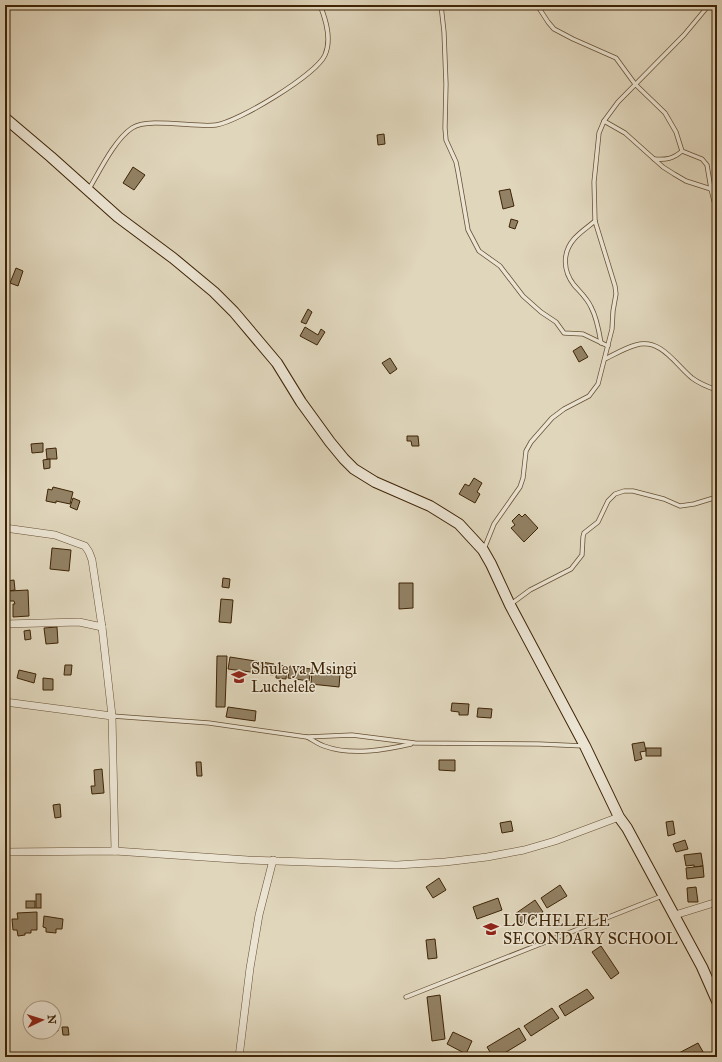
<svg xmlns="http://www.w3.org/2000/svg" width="722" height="1062" viewBox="0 0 722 1062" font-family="'IM FELL Great Primer',serif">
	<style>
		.building { fill: #928164; stroke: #3e2405 }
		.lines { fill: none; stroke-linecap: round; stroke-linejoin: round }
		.service-casing { stroke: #665033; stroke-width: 5 }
		.minor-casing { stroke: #665033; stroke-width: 8 }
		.secondary-casing { stroke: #3e2405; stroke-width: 12 }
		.service { stroke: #ebe4d3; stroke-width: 3.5 }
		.minor { stroke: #ebe4d3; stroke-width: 7 }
		.secondary { stroke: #ebe4d3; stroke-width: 10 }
		.labels { text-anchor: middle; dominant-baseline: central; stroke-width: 3; stroke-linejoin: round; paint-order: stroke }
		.poi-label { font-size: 16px; fill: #3e2405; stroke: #ebe4d3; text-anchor: start }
	</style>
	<rect width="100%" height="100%" fill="#e0d6bc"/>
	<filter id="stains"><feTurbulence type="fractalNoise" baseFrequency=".005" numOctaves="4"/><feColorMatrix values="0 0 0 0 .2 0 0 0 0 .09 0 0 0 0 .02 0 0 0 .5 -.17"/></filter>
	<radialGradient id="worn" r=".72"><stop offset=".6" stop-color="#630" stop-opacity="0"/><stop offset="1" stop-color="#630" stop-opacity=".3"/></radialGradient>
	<g class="building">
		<polygon points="384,134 385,144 378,145 377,135"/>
		<polygon points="133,167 145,175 134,190 123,183"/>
		<polygon points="510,189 514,206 503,209 499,191"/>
		<polygon points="511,219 518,221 515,229 509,227"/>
		<polygon points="16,268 23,271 18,286 10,283"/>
		<polygon points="308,309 312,312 306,324 301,322"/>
		<polygon points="305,327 318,335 321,329 325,332 317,345 300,336"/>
		<polygon points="581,346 588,357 579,362 573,351"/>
		<polygon points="390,358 397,369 390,374 382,363"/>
		<polygon points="407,436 418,436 419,446 412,446 411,441 407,441"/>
		<polygon points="43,443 43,452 32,453 31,444"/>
		<polygon points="56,448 57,459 47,459 46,449"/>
		<polygon points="50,459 50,468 44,469 43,460"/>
		<polygon points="474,478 482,483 477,492 480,494 475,503 459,494 465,484 469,486"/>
		<polygon points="53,487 73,492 70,504 56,501 56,503 46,501 48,489 52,490"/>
		<polygon points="73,498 80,501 77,510 70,507"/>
		<polygon points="519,514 522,517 525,514 538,528 524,542 511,528 515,525 512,521"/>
		<polygon points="52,548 71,550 69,571 50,569"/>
		<polygon points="223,578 230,579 229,588 222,587"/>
		<polygon points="14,580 15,590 8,591 6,581"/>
		<polygon points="399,583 413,583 413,608 399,609"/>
		<polygon points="28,590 29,616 13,617 13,604 15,604 14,601 9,601 9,591"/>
		<polygon points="221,599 233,600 231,623 219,622"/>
		<polygon points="57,627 58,643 46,644 44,628"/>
		<polygon points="30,630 31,639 25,640 24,631"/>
		<polygon points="217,656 227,656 225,707 216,707"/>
		<polygon points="230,657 274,664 273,675 228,669"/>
		<polygon points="65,665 72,665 71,675 64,675"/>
		<polygon points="277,665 287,666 286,679 276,678"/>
		<polygon points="290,666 311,669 309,681 288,678"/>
		<polygon points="19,670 36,674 34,683 17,678"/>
		<polygon points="312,671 340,674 339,687 311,684"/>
		<polygon points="43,678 53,679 53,690 43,690"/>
		<polygon points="452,703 469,704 468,715 459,715 459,712 451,711"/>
		<polygon points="228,707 256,711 255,721 226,717"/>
		<polygon points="478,708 492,709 491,718 477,717"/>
		<polygon points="644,742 646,751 640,752 642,759 635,761 632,744"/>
		<rect x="646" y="748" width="15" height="8"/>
		<polygon points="439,760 455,760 455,771 439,770"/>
		<polygon points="196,762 201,762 202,776 197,776"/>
		<polygon points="102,769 104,793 92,794 91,786 95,786 94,770"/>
		<polygon points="60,804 61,817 55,818 53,805"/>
		<polygon points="511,821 513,831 502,833 500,823"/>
		<polygon points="673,821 675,834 668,836 666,822"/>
		<polygon points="685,840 688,849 676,852 673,844"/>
		<polygon points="701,853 703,866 694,867 694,865 686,866 684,855"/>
		<polygon points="703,866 704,877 687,879 686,868"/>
		<polygon points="439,878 446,890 433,898 426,887"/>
		<polygon points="560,885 567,896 547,908 541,898"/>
		<polygon points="696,887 698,902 688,902 687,888"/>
		<rect x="36" y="894" width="5" height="14"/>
		<polygon points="498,898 502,910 477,919 473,907"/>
		<polygon points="535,900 543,912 523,925 515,914"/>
		<rect x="26" y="901" width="9" height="7"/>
		<polygon points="37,912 37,930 31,930 31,933 25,933 25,935 18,936 17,930 13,930 12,919 18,919 17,913"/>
		<polygon points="44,916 63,919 62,929 56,929 56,933 46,932 46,928 43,927"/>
		<polygon points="435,939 437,958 428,959 426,940"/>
		<polygon points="601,946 619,973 611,979 592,952"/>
		<polygon points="587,989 594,998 565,1016 559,1006"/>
		<polygon points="440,995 445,1039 432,1041 427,997"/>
		<polygon points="552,1008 559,1018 531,1036 524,1026"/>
		<polygon points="54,1022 58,1022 58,1031 54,1032"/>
		<polygon points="62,1027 68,1027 69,1035 63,1035"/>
		<polygon points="519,1028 526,1040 498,1057 493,1057 487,1047"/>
		<polygon points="453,1032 472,1041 466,1054 447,1044"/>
		<polygon points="698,1043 706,1057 694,1057 697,1055 695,1052 687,1057 678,1057 677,1054"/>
	</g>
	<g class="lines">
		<defs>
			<g id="service">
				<polyline points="441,5 444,32 446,84 445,128 446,140 456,162 458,172 468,230 479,251 500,266 523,296 541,312 556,322 564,333 583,334 608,346"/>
				<polyline points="537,5 548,22 554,29 573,39 616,58 635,84 665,113 676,132 682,151 702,159 707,165 711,189 717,213"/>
				<polyline points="604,121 625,133 663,167 674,174 686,181 711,189"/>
				<path d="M654,159c12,1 19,0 28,-8"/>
				<path d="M89,189c10,-17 26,-50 43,-61 16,-11 64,0 84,-3 22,-3 100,-50 109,-70 7,-16 1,-35 -5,-50"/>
				<path d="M595,221c-7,6 -15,11 -21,18 -12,14 -11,32 0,46 6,7 13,13 17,22 6,11 8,24 10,36"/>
				<path d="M605,359c10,-5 20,-11 31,-14 25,-7 39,19 56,33 8,6 16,9 25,12"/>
				<polyline points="484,549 494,524 520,487 523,478 526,451 531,442 552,418 564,409 589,396 598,384 612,329 613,311 616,294 615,286 595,221 594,182 599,133 604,121 618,102 684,35 709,5"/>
				<polyline points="511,604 530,590 571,569 582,555 583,537 584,533 598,522 608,501 615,494 624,491 633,491 664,499 680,506 694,504 717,497"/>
				<polyline points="112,716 209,723 307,737 352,735 415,743 539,744 584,746"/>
				<path d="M307,737c6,3 11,7 17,9 27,10 61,4 87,-2"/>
				<polyline points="406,997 662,896"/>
			</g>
			<g id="minor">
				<polyline points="5,528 55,535 74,542 85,546 89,552 92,560 102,627 112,716 115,851"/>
				<polyline points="5,624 79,622 102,627"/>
				<polyline points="5,702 112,716"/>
				<polyline points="5,852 115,851 248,860 397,865 445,862 487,857 524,850 555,841 619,817"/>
				<polyline points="675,915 717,902"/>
				<polyline points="239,1057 250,968 259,915 273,860"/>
			</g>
			<polyline id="secondary" points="5,118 51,157 118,217 173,258 214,292 234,312 277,363 301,402 330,442 344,459 354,469 375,482 430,506 459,524 483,550 491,564 510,605 585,746 619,817 627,828 702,967 717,1001"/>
		</defs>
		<use href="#service" class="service-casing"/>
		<use href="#minor" class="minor-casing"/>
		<use href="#secondary" class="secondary-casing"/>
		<use href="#service" class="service"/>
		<use href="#minor" class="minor"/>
		<use href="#secondary" class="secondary"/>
	</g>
	<defs>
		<symbol id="school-bare" viewBox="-9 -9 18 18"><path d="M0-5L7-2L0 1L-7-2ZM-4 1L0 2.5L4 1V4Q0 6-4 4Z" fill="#8f2418" stroke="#ebe4d3" stroke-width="2.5" paint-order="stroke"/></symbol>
	</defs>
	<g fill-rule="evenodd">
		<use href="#school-bare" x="228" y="666" width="22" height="22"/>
		<use href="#school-bare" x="480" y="918" width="22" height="22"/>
	</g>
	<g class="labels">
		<g class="poi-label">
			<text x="251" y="668">Shule ya Msingi<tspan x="251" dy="18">Luchelele</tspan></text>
			<text x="503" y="920">LUCHELELE<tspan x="503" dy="18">SECONDARY SCHOOL</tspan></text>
		</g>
	</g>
	<rect width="722" height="1062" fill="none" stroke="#e0d6bc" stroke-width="20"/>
	<rect x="6" y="6" width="710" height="1050" fill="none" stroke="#3e2405" stroke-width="2"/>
	<rect x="10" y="10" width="702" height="1042" fill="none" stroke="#3e2405"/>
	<g transform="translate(42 1020) rotate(86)"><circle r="19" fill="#ebe4d3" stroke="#a69781"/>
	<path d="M0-3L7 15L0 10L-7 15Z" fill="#8f2418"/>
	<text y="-6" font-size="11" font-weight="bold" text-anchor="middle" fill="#3e2405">N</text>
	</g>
	<rect width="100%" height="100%" filter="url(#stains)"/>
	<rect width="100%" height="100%" fill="url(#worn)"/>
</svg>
